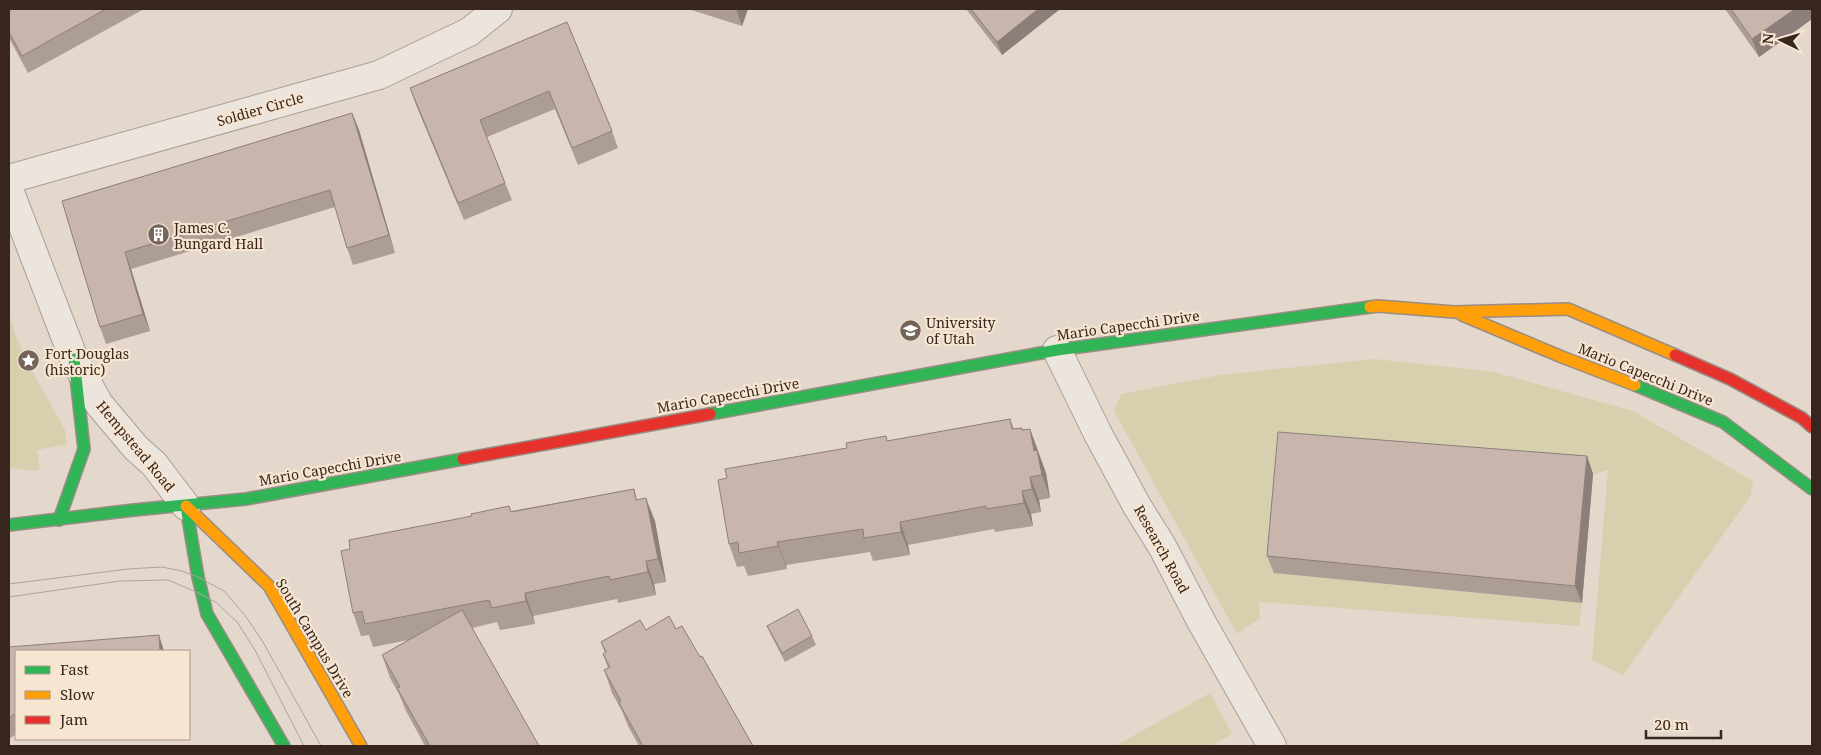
<svg xmlns="http://www.w3.org/2000/svg" width="1821" height="755" viewBox="0 0 1821 755" font-family="'Noto Serif',serif">
	<style>
		.green { fill: #d7d0ae }
		.lines { fill: none; stroke-linecap: round; stroke-linejoin: round }
		.street-casing { stroke: #a99e95; stroke-width: 30 }
		.fast-casing { stroke: #998d84; stroke-width: 14 }
		.slow-casing { stroke: #998d84; stroke-width: 14 }
		.jam-casing { stroke: #998d84; stroke-width: 14 }
		.street { stroke: #ece5dd; stroke-width: 28 }
		.fast { stroke: #30b455; stroke-width: 11 }
		.slow { stroke: #ff9f0a; stroke-width: 11 }
		.jam { stroke: #e5322d; stroke-width: 11 }
		.tram { stroke: #aba49e; stroke-width: 1 }
		.wall { fill: #ac9d95 }
		.shaded-wall { fill: #8c7f79 }
		.building { fill: #c8b6ad; stroke: #8c7f79 }
		.labels { text-anchor: middle; dominant-baseline: central; stroke-width: 4.5; stroke-linejoin: round; paint-order: stroke }
		.street-label { font-size: 14px; fill: #38251d; stroke: #f6e5d1 }
		.poi-label { font-size: 14px; fill: #38251d; stroke: #f6e5d1; text-anchor: start }
	</style>
	<rect width="100%" height="100%" fill="#e4d8cc"/>
	<g class="green">
		<path d="M9,312l6,22 16,35 34,61 2,14 -30,6 3,20c-11,2 -20,-3 -31,-1z"/>
		<polygon points="1375,359 1494,372 1633,411 1753,481 1750,497 1623,675 1592,660 1608,470 1274,573 1582,603 1579,626 1259,602 1260,618 1237,634 1114,411 1121,394 1220,375"/>
		<polygon points="1210,693 1232,734 1211,746 1115,746"/>
	</g>
	<g class="lines">
		<defs>
			<g id="street">
				<polyline points="9,179 379,75 469,32 498,9"/>
				<polyline points="9,190 74,359 99,404 136,448 154,464 186,506"/>
				<polyline points="1057,350 1098,434 1137,506 1162,546 1201,621 1272,746"/>
			</g>
			<g id="fast">
				<polyline points="1635,385 1723,422 1812,489"/>
				<polyline points="710,414 1057,350 1370,307"/>
				<polyline points="186,506 198,577 207,614 284,746"/>
				<polyline points="59,520 84,449 74,359"/>
				<polyline points="9,525 134,510 246,499 463,459"/>
			</g>
			<g id="slow">
				<polyline points="1370,307 1378,306 1454,312 1568,309 1675,355"/>
				<polyline points="1462,315 1562,357 1635,385"/>
				<polyline points="186,506 269,586 361,746"/>
			</g>
			<g id="jam">
				<polyline points="1675,355 1730,379 1802,418 1812,427"/>
				<polyline points="463,459 710,414"/>
			</g>
		</defs>
		<use href="#street" class="street-casing"/>
		<use href="#fast" class="fast-casing"/>
		<use href="#slow" class="slow-casing"/>
		<use href="#jam" class="jam-casing"/>
		<use href="#street" class="street"/>
		<use href="#fast" class="fast"/>
		<use href="#slow" class="slow"/>
		<use href="#jam" class="jam"/>
		<g class="tram">
			<polyline points="9,584 128,569 162,567 182,571 198,577 224,591 244,614 263,642 321,746"/>
			<polyline points="9,597 120,581 168,580 201,594 217,603 238,623 256,652 304,746"/>
		</g>
	</g>
	<g class="wall">
		<polygon points="9,9 144,9 28,73 9,38"/>
		<polygon points="688,9 748,9 742,26"/>
		<polygon points="966,9 1060,9 1002,55"/>
		<polygon points="1725,9 1812,9 1812,19 1759,57"/>
		<polygon points="567,22 612,131 618,148 578,165 555,109 487,137 512,200 464,220 416,105 410,88"/>
		<polygon points="352,113 359,130 395,253 353,265 347,248 335,207 131,269 150,331 106,344 100,327 62,201"/>
		<polygon points="1010,419 1014,429 1023,430 1030,429 1046,473 1050,498 1039,500 1041,512 1031,514 1033,526 995,532 994,529 908,545 910,555 873,561 870,552 786,565 787,569 748,576 744,566 737,567 729,544 727,478 887,441"/>
		<polygon points="1587,456 1593,474 1582,603 1274,573 1267,556"/>
		<polygon points="634,489 637,500 655,521 666,582 654,584 656,595 618,603 617,599 533,616 535,624 500,630 497,622 472,628 539,746 425,746 406,711 399,694 390,678 382,655 408,640 373,647 369,635 361,636 353,613 350,549 511,511"/>
		<polygon points="767,626 812,636 816,645 785,662 771,635"/>
		<polygon points="676,629 700,657 753,746 639,746 628,726 622,711 612,693 604,670 608,668 603,654 605,653 601,642 646,630"/>
		<polygon points="9,647 16,651 16,734 9,739"/>
	</g>
	<g class="shaded-wall">
		<polygon points="736,9 748,9 742,26"/>
		<polygon points="1038,9 1060,9 1002,55 997,42"/>
		<polygon points="1795,9 1812,9 1812,19 1759,57 1752,39"/>
		<polygon points="352,113 359,130 395,253 389,235"/>
		<polygon points="125,252 131,269 150,331 143,314"/>
		<polygon points="1030,429 1046,473 1050,498 1034,451"/>
		<polygon points="1587,456 1593,474 1582,603 1575,586"/>
		<polygon points="1030,477 1039,500 1041,512 1032,489"/>
		<polygon points="1022,491 1031,514 1033,526 1024,503"/>
		<polygon points="646,498 655,521 666,582 658,559"/>
		<polygon points="900,522 908,545 910,555 901,532"/>
		<polygon points="777,542 786,565 787,569 778,546"/>
		<polygon points="646,561 654,584 656,595 648,572"/>
		<polygon points="525,593 533,616 535,624 526,601"/>
		<polygon points="159,635 164,651 160,651"/>
	</g>
	<g class="building">
		<polygon points="9,9 106,9 22,56 9,32"/>
		<polygon points="971,9 1038,9 997,42"/>
		<polygon points="1731,9 1795,9 1752,39"/>
		<polygon points="567,22 612,131 572,148 549,91 480,120 505,183 458,203 410,88"/>
		<polygon points="352,113 389,235 347,248 330,190 125,252 143,314 100,327 62,201"/>
		<polygon points="1010,419 1012,429 1022,428 1022,430 1030,429 1034,451 1037,450 1042,475 1030,477 1032,489 1022,491 1024,503 986,509 986,506 900,522 901,532 864,538 863,529 777,542 778,546 739,553 738,542 729,544 718,480 727,478 725,469 847,448 846,443 886,436 887,441"/>
		<polygon points="1278,432 1587,456 1575,586 1267,556"/>
		<polygon points="634,489 636,500 646,498 658,559 646,561 648,572 610,580 609,576 525,593 526,601 492,608 489,600 365,624 362,611 353,613 341,551 350,549 349,540 472,516 471,514 509,506 511,512"/>
		<polygon points="798,609 812,636 782,653 767,626"/>
		<polygon points="462,610 539,746 430,746 397,688 400,687 382,655"/>
		<polygon points="669,616 676,629 682,626 700,657 702,656 753,746 643,746 619,703 621,701 604,670 610,667 603,654 606,652 601,642 640,620 646,630"/>
		<polygon points="159,635 160,651 16,651 16,713 9,718 9,647"/>
	</g>
	<defs>
		<symbol id="building-disc" viewBox="-11 -11 22 22"><circle r="9.5" fill="#74645a" stroke="#f6e5d1"/><path d="M-4-6H4V6H1V3H-1V6H-4ZM-2.5-4.3h1.7v1.8h-1.7ZM.8-4.3h1.7v1.8H.8ZM-2.5-1h1.7V.8h-1.7ZM.8-1h1.7V.8H.8Z" fill="#fff"/></symbol>
		<symbol id="university-disc" viewBox="-11 -11 22 22"><circle r="9.5" fill="#74645a" stroke="#f6e5d1"/><path d="M0-5L7-2L0 1L-7-2ZM-4 1L0 2.5L4 1V4Q0 6-4 4Z" fill="#fff"/></symbol>
		<symbol id="sight-disc" viewBox="-11 -11 22 22"><circle r="9.5" fill="#74645a" stroke="#f6e5d1"/><path d="M0-6L1.8-2.2L6-1.7L2.9 1.2L3.7 5.4L0 3.3L-3.7 5.4L-2.9 1.2L-6-1.7L-1.8-2.2Z" fill="#fff"/></symbol>
	</defs>
	<g fill-rule="evenodd">
		<use href="#building-disc" x="146" y="222" width="25" height="25"/>
		<use href="#university-disc" x="898" y="318" width="25" height="25"/>
		<use href="#sight-disc" x="16" y="348" width="25" height="25"/>
	</g>
	<g class="labels">
		<g class="street-label">
			<text transform="translate(260 109) rotate(-16)">Soldier Circle</text>
			<text transform="translate(1128 325) rotate(-8)">Mario Capecchi Drive</text>
			<text transform="translate(1646 374) rotate(22)">Mario Capecchi Drive</text>
			<text transform="translate(728 395) rotate(-10)">Mario Capecchi Drive</text>
			<text transform="translate(136 446) rotate(50)">Hempstead Road</text>
			<text transform="translate(330 468) rotate(-10)">Mario Capecchi Drive</text>
			<text transform="translate(1162 549) rotate(61)">Research Road</text>
			<text transform="translate(315 638) rotate(59)">South Campus Drive</text>
		</g>
		<g class="poi-label">
			<text x="174" y="227">James C.<tspan x="174" dy="16">Bungard Hall</tspan></text>
			<text x="926" y="322">University<tspan x="926" dy="16">of Utah</tspan></text>
			<text x="45" y="353">Fort Douglas<tspan x="45" dy="16">(historic)</tspan></text>
		</g>
	</g>
	<rect width="1821" height="755" fill="none" stroke="#38251d" stroke-width="20"/>
	<rect x="15" y="650" width="175" height="90" fill="#f6e5d1" stroke="#aa9889"/>
	<rect x="25" y="666" width="25" height="8" fill="#30b455" stroke="#aa9889"/>
	<text x="60" y="675" font-size="15" fill="#38251d">Fast</text>
	<rect x="25" y="691" width="25" height="8" fill="#ff9f0a" stroke="#aa9889"/>
	<text x="60" y="700" font-size="15" fill="#38251d">Slow</text>
	<rect x="25" y="716" width="25" height="8" fill="#e5322d" stroke="#aa9889"/>
	<text x="60" y="725" font-size="15" fill="#38251d">Jam</text>
	<g transform="translate(1781 40) rotate(275)" stroke="#f6e5d1" stroke-width="4" paint-order="stroke">
	<path d="M0-4L9 19L0 12L-9 19Z" fill="#38251d"/>
	<text y="-8" font-size="14" font-weight="bold" text-anchor="middle" fill="#38251d">N</text>
	</g>
	<path d="M1646 730v8h75v-8" fill="none" stroke="#38251d" stroke-width="2.5"/>
	<text x="1654" y="730" font-size="15" fill="#38251d" stroke="#f6e5d1" stroke-width="4" paint-order="stroke">20 m</text>
</svg>
